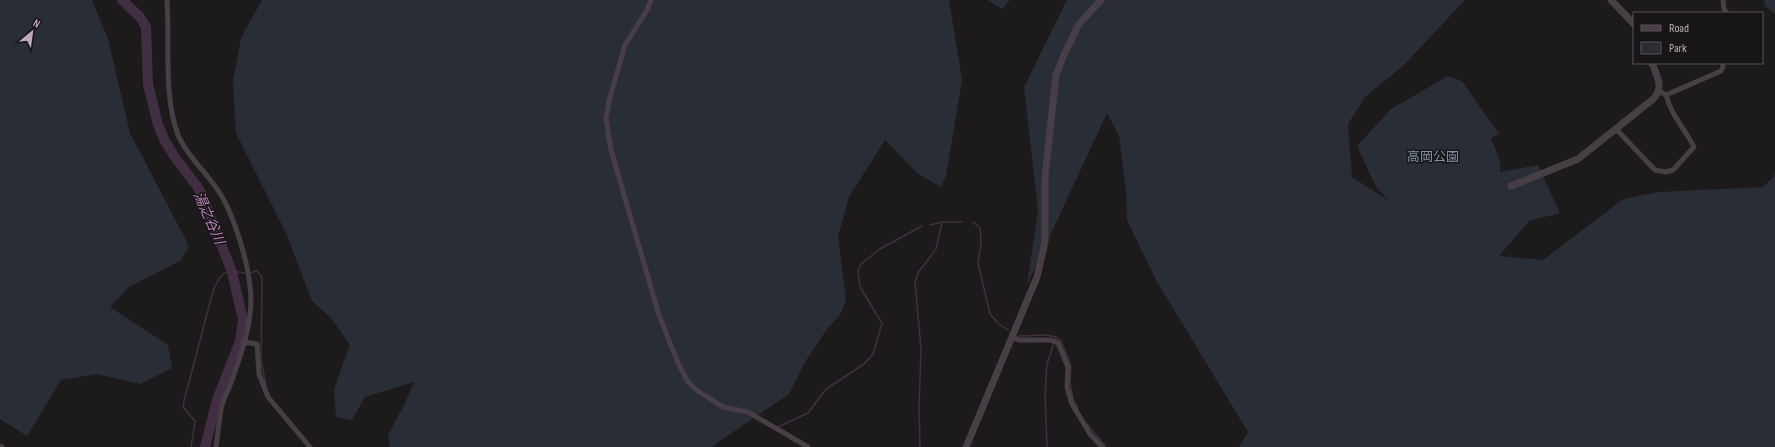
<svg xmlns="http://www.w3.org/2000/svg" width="1775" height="447" viewBox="0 0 1775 447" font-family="'Sofia Sans Condensed','Noto Sans JP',sans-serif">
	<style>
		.green { fill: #292d36 }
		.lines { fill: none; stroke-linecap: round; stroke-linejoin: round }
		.stream { stroke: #422e43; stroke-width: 1.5 }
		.river { stroke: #422e43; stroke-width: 10 }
		.minor { stroke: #473f45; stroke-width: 5 }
		.tertiary { stroke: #473f45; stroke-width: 7 }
		.labels { text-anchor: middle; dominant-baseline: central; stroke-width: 3; stroke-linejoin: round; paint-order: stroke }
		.park-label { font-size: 13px; fill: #8192aa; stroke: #181516 }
		.water-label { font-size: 14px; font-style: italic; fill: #ba80bb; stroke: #181516 }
	</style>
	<rect width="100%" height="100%" fill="#1d1a1b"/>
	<g class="green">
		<polygon points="0,0 92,0 108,39 130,133 189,246 180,261 129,287 110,307 168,345 172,368 140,384 97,374 61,380 27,436 0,419"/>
		<polygon points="262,0 949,0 962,80 946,176 941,187 917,173 885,140 849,197 838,237 846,300 840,315 827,329 805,362 789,394 714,445 711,447 390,447 388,435 403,407 414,382 365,397 352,420 336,417 334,389 350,345 331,318 312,301 286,233 236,133 233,81 241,38"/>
		<polygon points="987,0 1010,0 1002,9"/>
		<polygon points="1067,0 1465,0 1404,65 1365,97 1348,124 1352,177 1388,200 1376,187 1357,146 1391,109 1448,76 1462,81 1499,134 1491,138 1500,161 1500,172 1538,165 1560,213 1529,221 1499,256 1543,260 1623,199 1659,192 1763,187 1774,176 1775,172 1775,447 1239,447 1248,432 1156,280 1127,220 1126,191 1119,136 1107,113 1027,285 1038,211 1024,87"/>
		<polygon points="1764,0 1775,0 1775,14 1765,6"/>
	</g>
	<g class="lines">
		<g class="stream">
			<polyline points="973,222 980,228 981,243 978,263 990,314 999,324 1008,330"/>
			<polyline points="930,225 942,222 962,222"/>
			<polyline points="250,273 257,271 262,277 261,361 266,385"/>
			<polyline points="1019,336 1046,335 1056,337 1061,341 1071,366 1070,382 1073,399 1078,409"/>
			<polyline points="1087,424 1106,447"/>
			<polyline points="778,427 808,413 826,389 864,364 873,354 882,323 860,287 858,271 861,264 880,249 922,226"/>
			<path d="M191,447l4,-26 -12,-14 1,-6 29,-110c7,-17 10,-23 32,-18"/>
			<polyline points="920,447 919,409 921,349 915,282 918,273 936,249 942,222"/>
			<polyline points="1047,447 1045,394 1047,364 1056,337"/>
		</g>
		<polyline class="river" points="122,0 140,17 146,27 148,84 158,125 164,139 174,156 197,186 202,195 232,272 243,320 240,341 217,400 205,447"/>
		<g class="minor">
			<path d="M167,0c3,41 -4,96 11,135 9,21 27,36 39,54 16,22 30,70 33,97 4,30 -6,60 -16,88 -3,11 -9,21 -12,31 -3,14 -4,28 -6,42"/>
			<polyline points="651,0 647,10 625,45 609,101 606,119 611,150 659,315 678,363 688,382 698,391 723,407 748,412 808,447"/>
			<polyline points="1723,0 1724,9 1727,13"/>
			<polyline points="1659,91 1666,95 1721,71 1723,67 1722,63"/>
			<path d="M1616,129l39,41 11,2 7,-2 21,-23c-9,-18 -23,-32 -28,-52"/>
			<polyline points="1012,337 1019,340 1051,340 1058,343 1068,367 1067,387 1072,404 1090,434 1102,447"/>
			<polyline points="243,342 257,344 259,374 268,397 310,447"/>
			<polyline points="0,446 2,447"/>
		</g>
		<g class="tertiary">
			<polyline points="1611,0 1634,24"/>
			<path d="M1511,186l67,-27 74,-59c13,-12 5,-23 0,-37"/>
			<polyline points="966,447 1037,277 1045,242 1045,178 1056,75 1063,57 1079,24 1101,0"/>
		</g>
	</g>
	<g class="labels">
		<g class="park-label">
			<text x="1433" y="157">高岡公園</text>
		</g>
		<g class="water-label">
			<text transform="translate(209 218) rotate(66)">湯之谷川</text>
		</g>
	</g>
	<rect x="1633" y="12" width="130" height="52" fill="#181516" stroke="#5a5158"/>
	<rect x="1641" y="25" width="20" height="6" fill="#473f45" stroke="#5a5158"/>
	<text x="1669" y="32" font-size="12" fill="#beabba">Road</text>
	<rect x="1641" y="42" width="20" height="12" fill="#292d36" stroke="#5a5158"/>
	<text x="1669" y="52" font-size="12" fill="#beabba">Park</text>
	<g transform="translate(32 32) rotate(29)" stroke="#181516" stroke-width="3" paint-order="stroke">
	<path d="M0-3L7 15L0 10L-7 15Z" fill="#beabba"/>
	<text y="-6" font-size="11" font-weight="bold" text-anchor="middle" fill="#beabba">N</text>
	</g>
</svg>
